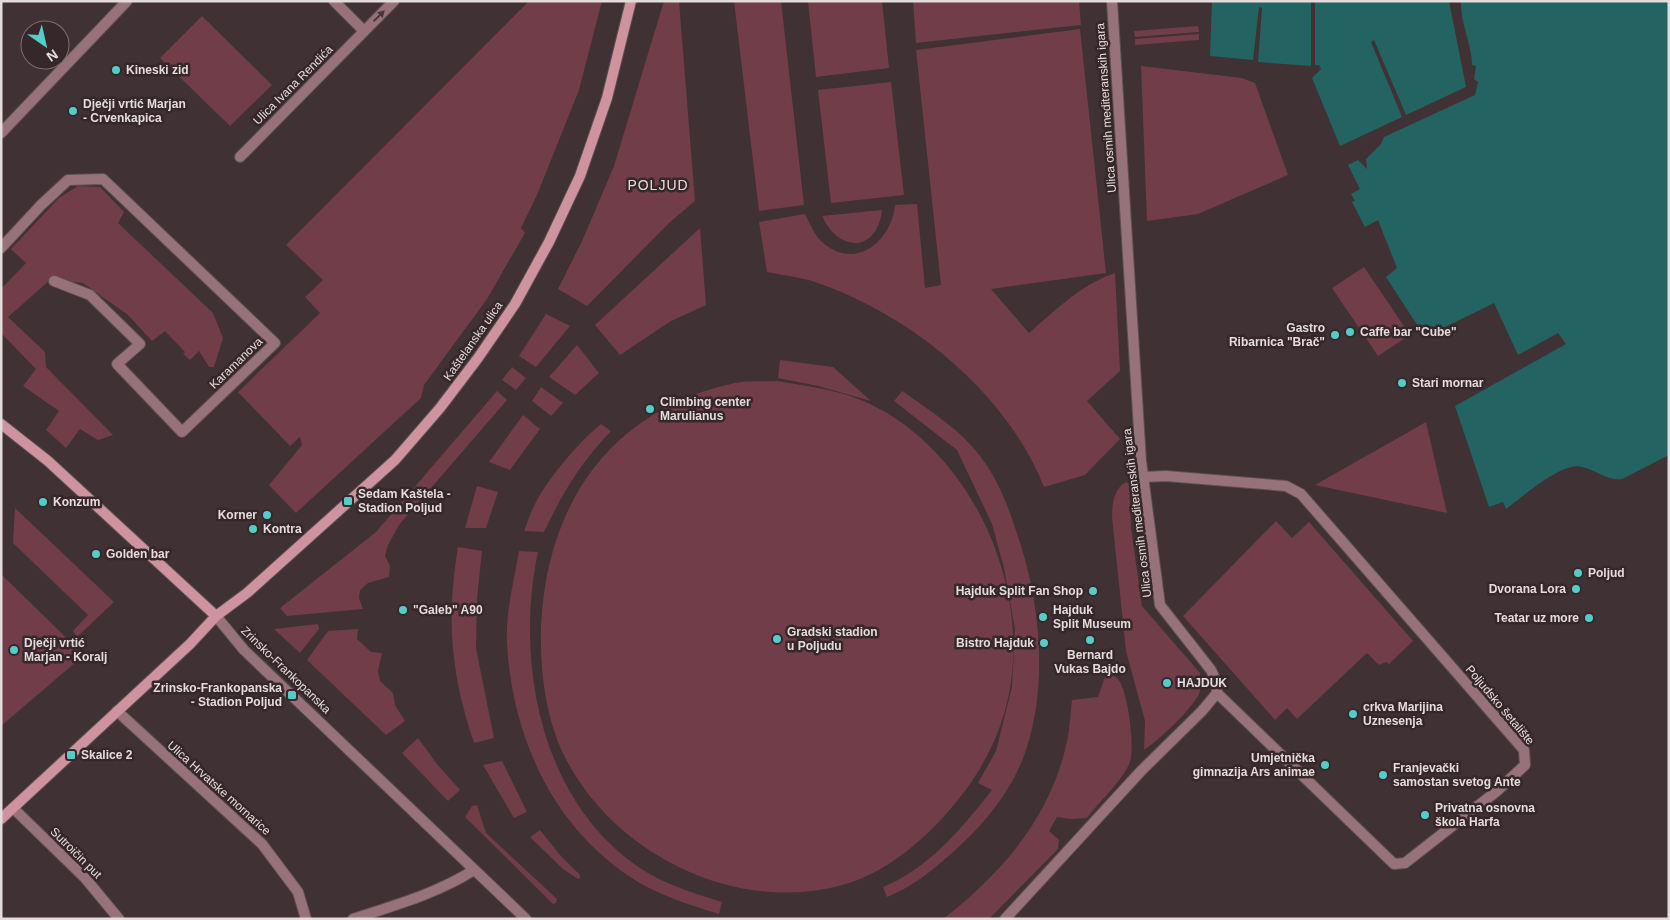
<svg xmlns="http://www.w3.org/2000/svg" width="1670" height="920" viewBox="0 0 1670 920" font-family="Arial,sans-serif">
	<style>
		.green { fill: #703d49 }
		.water { fill: #236361 }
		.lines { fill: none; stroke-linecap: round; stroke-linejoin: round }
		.street-casing { stroke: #5e5052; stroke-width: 12 }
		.secondary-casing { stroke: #5e5052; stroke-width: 12 }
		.street { stroke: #98727a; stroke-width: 10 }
		.secondary { stroke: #cf93a0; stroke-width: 10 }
		.oneway { fill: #4a363a }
		.poi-dot { fill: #54cdc8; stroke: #36272a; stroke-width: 2 }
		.labels { text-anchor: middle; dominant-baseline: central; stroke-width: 5; stroke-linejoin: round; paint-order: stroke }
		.poi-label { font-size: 12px; font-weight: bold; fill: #e4dbdc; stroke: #36272a; text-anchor: start }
		.street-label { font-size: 12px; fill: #e4dbdc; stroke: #36272a }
		.neighbourhood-label { font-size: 14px; letter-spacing: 1px; fill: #e4dbdc; stroke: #36272a }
	</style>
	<rect width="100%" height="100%" fill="#403134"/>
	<g class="green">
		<polygon points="529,1 602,1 579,90 537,195 521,228 525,233 487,299 424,385 421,398 296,513 269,485 302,445 300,437 290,446 238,392 320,313 305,297 323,280 286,245"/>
		<polygon points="664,1 679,1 695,201 669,223 587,306 558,289 583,239 614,166"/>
		<polygon points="734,1 781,1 804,205 759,211"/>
		<polygon points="808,1 882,1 889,68 816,77"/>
		<polygon points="913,1 1079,1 1081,25 916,43"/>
		<polygon points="202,16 272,85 230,126 160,58"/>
		<polygon points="1198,26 1199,32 1135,37 1134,31"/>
		<path d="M1080,29l26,244 -115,16 38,44c27,-23 51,-48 86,-60l5,98 -33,30 33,38 -35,36 -41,12c-37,-94 -134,-173 -229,-205 -15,-5 -33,-7 -48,-10l-8,-50 46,-8c6,12 11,25 22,32 33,23 65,-8 68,-41l22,-1 8,84 16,-3 -25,-235z"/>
		<polygon points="1199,34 1199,40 1135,45 1135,39"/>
		<polygon points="1141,66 1242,78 1255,83 1288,175 1198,214 1147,221"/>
		<polygon points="891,82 904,195 831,203 818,90"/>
		<polygon points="78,186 100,187 124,212 118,223 213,313 223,338 214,367 209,367 199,351 190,360 183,354 185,352 165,331 152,341 128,315 83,283 50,280 8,317 45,352 46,367 113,435 98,440 80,429 66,448 46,430 59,411 23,386 36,369 1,333 1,289 26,263 11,249 59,198"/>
		<path d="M882,210c-5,43 -43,43 -60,6z"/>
		<polygon points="700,228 706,305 671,321 620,355 595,325"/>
		<polygon points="1364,267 1410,335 1378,356 1332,288"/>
		<polygon points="546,314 570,326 536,367 519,356"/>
		<polygon points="577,345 599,373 575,395 549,377"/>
		<polygon points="780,360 833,367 871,401 818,386 778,378"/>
		<polygon points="512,367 526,378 516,390 502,380"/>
		<path d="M777,381c28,5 57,8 84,19 113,47 178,198 143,314 -11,38 -32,71 -58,100 -26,29 -57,55 -94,68 -114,38 -249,-31 -294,-140 -14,-37 -18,-76 -17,-115 5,-121 68,-216 190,-243 14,-4 31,-2 46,-3z"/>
		<polygon points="541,387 563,403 551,416 532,401"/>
		<polygon points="497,391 507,400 399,525 388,545 385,556 390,566 389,577 368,583 360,590 359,598 363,609 287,616 280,608 376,532"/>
		<path d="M902,391c27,19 59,39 78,65 21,27 32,61 42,93 19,63 25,138 4,201 -13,40 -43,76 -74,103 -23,20 -37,32 -65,44l-4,-10c46,-19 79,-59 109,-97l-14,-7 18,-32 16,-64 3,-58 -11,-61 -12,-44 -35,-74 -63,-49z"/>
		<polygon points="523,415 540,429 510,470 489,462"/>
		<polygon points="1426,422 1447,513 1315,485"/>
		<path d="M601,424l10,7c-32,34 -47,60 -67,101l-20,-1c4,-10 7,-20 12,-29 14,-26 42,-59 65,-78z"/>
		<path d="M1126,482l3,2 2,44 11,78 58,67c1,8 2,15 -2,23 -10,17 -38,43 -54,54l1,-29 -19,-70 -14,-134c0,-13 2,-29 14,-35z"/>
		<polygon points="477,486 498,492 486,528 465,528"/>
		<polygon points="15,508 114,602 77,637 73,631 88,615 13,543"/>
		<polygon points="1276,521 1292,538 1309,522 1413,641 1389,664 1386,662 1379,665 1367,653 1297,719 1287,708 1275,720 1183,616"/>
		<path d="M458,547l24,4 -5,48 -1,49 18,90 -20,5c-23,-69 -28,-123 -16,-196z"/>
		<path d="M519,551l19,1c-24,113 4,257 110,321 23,13 48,21 74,29l-3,12c-28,-9 -56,-17 -81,-32 -83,-51 -125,-141 -131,-237 -2,-29 7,-65 12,-94z"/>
		<polygon points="1,574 84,655 1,726"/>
		<polygon points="318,624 319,629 300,653 274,629"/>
		<polygon points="358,629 357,639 371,652 382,653 378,671 380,681 393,693 395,705 405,721 386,735 307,660 328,631"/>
		<path d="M1110,674c2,2 5,2 7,4 11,10 18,70 13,84 -7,18 -31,40 -43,56l-16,1 -14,-2 -8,14 10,9 -1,9 -69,70h-46c58,-45 106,-100 123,-173 4,-15 4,-31 6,-46l26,-3 7,-20z"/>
		<polygon points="418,738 437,764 460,790 448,801 402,753"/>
		<polygon points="502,761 527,812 514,818 483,765"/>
		<polygon points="477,805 486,833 557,899 556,903 553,904 465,817 472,806"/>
		<polygon points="540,830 560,855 580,875 580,878 578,879 563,869 530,837"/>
	</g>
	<g class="water">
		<polygon points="1212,1 1311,1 1311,66 1258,62 1262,8 1259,7 1253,60 1210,56"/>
		<polygon points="1315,1 1449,1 1466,87 1406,115 1374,40 1371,42 1402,117 1340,146 1312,78 1321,69 1319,65 1315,65"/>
		<path d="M1461,1h208v454l-47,24c-15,2 -26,-9 -40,-12 -19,-6 -60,30 -76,42l-3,-7 -14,5 -34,-101 111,-62 -8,-11 -40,22 -24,-52 -69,34 -39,-60 11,-9 -19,-48 -13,7 -13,-25 3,-1 -4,-7 9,-5 -12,-24 10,-5 9,9 -1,-10 15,-15 3,-7 91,-42 3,-13 -4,-3 2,-13 -4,-1c0,-21 -12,-42 -11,-64z"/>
	</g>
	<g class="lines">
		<defs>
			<g id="street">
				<polyline points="334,1 364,31"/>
				<polyline points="1,133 127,1"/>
				<polyline points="240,157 394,1"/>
				<polyline points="1,248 41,205 68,180 103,179 275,343 182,432 117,364 140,344 90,295 54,281"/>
				<polyline points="1144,477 1166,476 1286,486 1301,494 1524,750 1525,765 1497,791 1405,863 1394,864 1217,693"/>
				<polyline points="216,616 244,650 526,919"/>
				<polyline points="117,711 262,844 298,892 306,919"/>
				<polyline points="13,808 85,878 119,919"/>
				<path d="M353,919c42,-14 83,-25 121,-49"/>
				<polyline points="1005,919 1141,771 1202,711 1217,693 1216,681 1211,670 1160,605 1141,461 1112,1"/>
			</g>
			<g id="secondary">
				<polyline points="1,424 48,461 216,616"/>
				<polyline points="1,819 190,644 216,616 247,593 395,460 440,408 478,358 515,304 549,242 580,176 607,98 631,1"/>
			</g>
		</defs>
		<use href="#street" class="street-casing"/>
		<use href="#secondary" class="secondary-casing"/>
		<use href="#street" class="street"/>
		<use href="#secondary" class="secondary"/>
	</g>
	<defs><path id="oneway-solid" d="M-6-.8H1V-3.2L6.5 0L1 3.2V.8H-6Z" transform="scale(1.25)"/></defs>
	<use class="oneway" href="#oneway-solid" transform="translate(379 16) rotate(-44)"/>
	<g class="poi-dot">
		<circle cx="116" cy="70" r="5"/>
		<circle cx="73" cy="111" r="5"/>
		<circle cx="1350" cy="332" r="5"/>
		<circle cx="1335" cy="335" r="5"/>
		<circle cx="1402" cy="383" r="5"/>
		<circle cx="650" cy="409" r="5"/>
		<rect x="343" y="496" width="10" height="10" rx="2.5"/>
		<circle cx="43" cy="502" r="5"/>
		<circle cx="267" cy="515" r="5"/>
		<circle cx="253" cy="529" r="5"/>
		<circle cx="96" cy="554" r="5"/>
		<circle cx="1578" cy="573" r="5"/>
		<circle cx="1576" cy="589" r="5"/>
		<circle cx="1093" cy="591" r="5"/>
		<circle cx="403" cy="610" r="5"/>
		<circle cx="1043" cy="617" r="5"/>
		<circle cx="1589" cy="618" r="5"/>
		<circle cx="777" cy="639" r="5"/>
		<circle cx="1090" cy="640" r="5"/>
		<circle cx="1044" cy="643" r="5"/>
		<circle cx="14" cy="650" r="5"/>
		<circle cx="1167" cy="683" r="5"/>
		<rect x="287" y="690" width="10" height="10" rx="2.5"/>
		<circle cx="1353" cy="714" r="5"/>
		<rect x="66" y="750" width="10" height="10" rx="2.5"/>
		<circle cx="1325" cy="765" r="5"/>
		<circle cx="1383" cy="775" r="5"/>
		<circle cx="1425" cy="815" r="5"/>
	</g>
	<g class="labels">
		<g class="poi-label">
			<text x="126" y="70">Kineski zid</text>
			<text x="83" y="104">Dječji vrtić Marjan<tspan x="83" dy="14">- Crvenkapica</tspan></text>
			<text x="1325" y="328" text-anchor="end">Gastro<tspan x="1325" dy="14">Ribarnica "Brač"</tspan></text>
			<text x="1360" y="332">Caffe bar "Cube"</text>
			<text x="1412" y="383">Stari mornar</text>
			<text x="660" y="402">Climbing center<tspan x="660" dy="14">Marulianus</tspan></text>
			<text x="358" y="494">Sedam Kaštela -<tspan x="358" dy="14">Stadion Poljud</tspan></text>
			<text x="53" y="502">Konzum</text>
			<text x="257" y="515" text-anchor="end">Korner</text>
			<text x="263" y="529">Kontra</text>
			<text x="106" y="554">Golden bar</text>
			<text x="1588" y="573">Poljud</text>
			<text x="1566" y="589" text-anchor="end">Dvorana Lora</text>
			<text x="1083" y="591" text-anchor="end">Hajduk Split Fan Shop</text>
			<text x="413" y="610">"Galeb" A90</text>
			<text x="1053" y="610">Hajduk<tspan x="1053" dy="14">Split Museum</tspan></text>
			<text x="1579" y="618" text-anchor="end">Teatar uz more</text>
			<text x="787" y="632">Gradski stadion<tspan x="787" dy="14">u Poljudu</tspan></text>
			<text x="24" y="643">Dječji vrtić<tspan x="24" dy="14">Marjan - Koralj</tspan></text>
			<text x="1034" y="643" text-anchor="end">Bistro Hajduk</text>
			<text x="1090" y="655" text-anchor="middle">Bernard<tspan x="1090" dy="14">Vukas Bajdo</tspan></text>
			<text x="1177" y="683">HAJDUK</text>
			<text x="282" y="688" text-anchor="end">Zrinsko-Frankopanska<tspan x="282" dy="14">- Stadion Poljud</tspan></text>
			<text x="1363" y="707">crkva Marijina<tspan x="1363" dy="14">Uznesenja</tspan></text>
			<text x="81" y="755">Skalice 2</text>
			<text x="1315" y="758" text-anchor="end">Umjetnička<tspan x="1315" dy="14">gimnazija Ars animae</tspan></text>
			<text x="1393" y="768">Franjevački<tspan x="1393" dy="14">samostan svetog Ante</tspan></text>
			<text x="1435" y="808">Privatna osnovna<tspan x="1435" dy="14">škola Harfa</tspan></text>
		</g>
		<g class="street-label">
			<text transform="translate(293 85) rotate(-45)">Ulica Ivana Rendića</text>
			<text transform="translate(1106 108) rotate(-94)">Ulica osmih mediteranskih igara</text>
			<text transform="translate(473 341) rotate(-55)">Kaštelanska ulica</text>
			<text transform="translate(236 363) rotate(-44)">Karamanova</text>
			<text transform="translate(1137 513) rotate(-97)">Ulica osmih mediteranskih igara</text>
			<text transform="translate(286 670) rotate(44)">Zrinsko-Frankopanska</text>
			<text transform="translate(1500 705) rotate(50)">Poljudsko šetalište</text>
			<text transform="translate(219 788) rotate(42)">Ulica Hrvatske mornarice</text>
			<text transform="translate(76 853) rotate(45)">Sutroičin put</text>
		</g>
		<g class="neighbourhood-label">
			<text x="658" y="185">POLJUD</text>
		</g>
	</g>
	<rect width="1670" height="920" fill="none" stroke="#e4dbdc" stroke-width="5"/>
	<g transform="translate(45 45) rotate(146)"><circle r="24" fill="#36272a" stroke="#7c6f71"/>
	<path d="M0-4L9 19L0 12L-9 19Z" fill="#54cdc8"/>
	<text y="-8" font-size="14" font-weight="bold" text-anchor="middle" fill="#e4dbdc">N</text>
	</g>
</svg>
